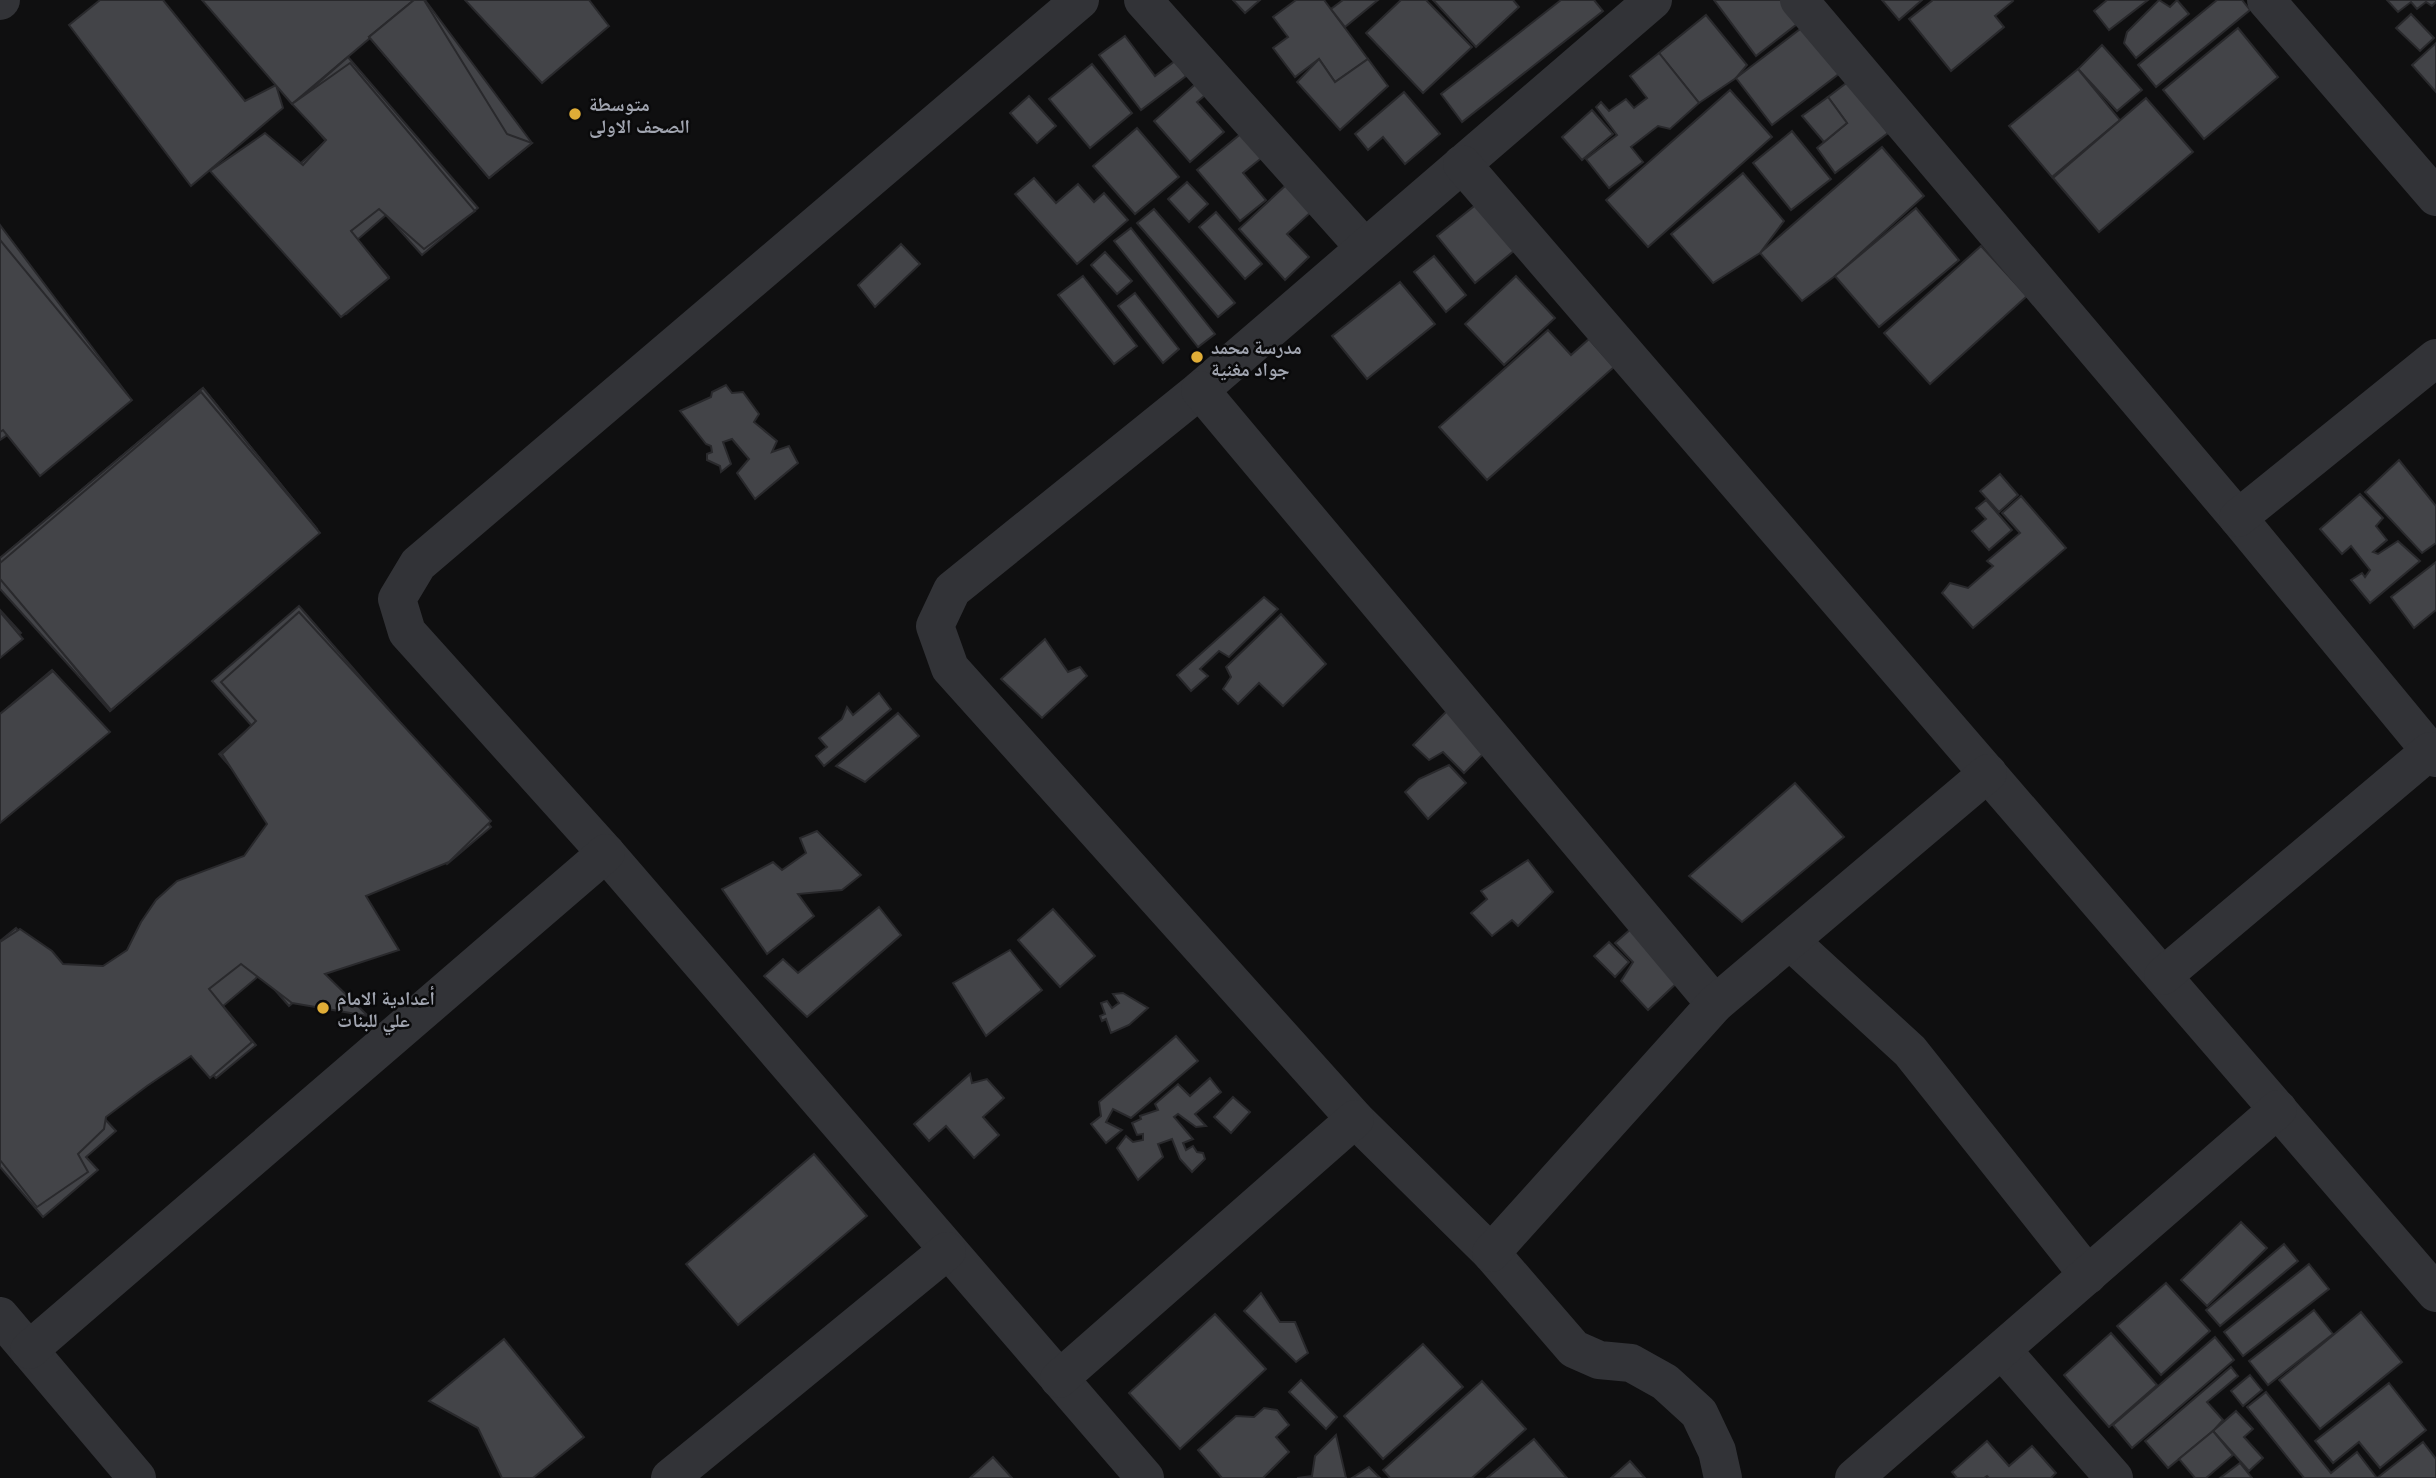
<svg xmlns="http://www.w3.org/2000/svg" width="2436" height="1478" viewBox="0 0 2436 1478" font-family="Lato,'Noto Naskh Arabic',sans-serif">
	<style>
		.building { fill: #434448; stroke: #29292c; stroke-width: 2 }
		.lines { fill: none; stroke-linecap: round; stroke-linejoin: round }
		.street { stroke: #323337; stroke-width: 38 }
		.poi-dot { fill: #e0ad37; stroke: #0a0a0b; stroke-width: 2.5 }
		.labels { text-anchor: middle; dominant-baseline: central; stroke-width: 5; stroke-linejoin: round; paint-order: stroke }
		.poi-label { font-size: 19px; font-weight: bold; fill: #a1a5b0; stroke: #0a0a0b; text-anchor: start }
	</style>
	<rect width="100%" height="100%" fill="#0f0f10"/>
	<g class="building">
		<polygon points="100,0 163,0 245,101 276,85 283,108 191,186 69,25"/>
		<polygon points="202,0 415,0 292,104"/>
		<polygon points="414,0 425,0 532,143 489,178 369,37"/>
		<polygon points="414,0 424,0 507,134 532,143 489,178 369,37"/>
		<polygon points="465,0 589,0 609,26 542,83"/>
		<polygon points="1233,0 1260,0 1245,13"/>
		<polygon points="1296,0 1324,0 1368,59 1335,82 1319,59 1295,77 1273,48 1288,37 1273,17"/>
		<polygon points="1343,0 1378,0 1345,27 1331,9"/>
		<polygon points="1401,0 1426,0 1472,47 1423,93 1366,33"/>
		<polygon points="1433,0 1513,0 1519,7 1476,47"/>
		<polygon points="1561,0 1594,0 1603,11 1462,122 1441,94"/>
		<polygon points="1714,0 1799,0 1810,14 1756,56"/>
		<polygon points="1882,0 1922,0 1899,20"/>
		<polygon points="1933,0 2012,0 2013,1 1995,16 2004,27 1951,71 1909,19"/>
		<polygon points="2107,0 2148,0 2109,30 2094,11"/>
		<polygon points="2159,0 2170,7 2177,0 2189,14 2136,58 2124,43 2127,32"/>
		<polygon points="2217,0 2242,0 2250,10 2156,87 2138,65"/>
		<polygon points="2387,0 2436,0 2436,2 2432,6 2426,2 2417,9 2411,2 2398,12"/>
		<polygon points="2411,14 2434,38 2420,51 2396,28"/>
		<polygon points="1706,15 1747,65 1736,78 1699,103 1659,53"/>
		<polygon points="1808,23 1844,70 1772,125 1736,78"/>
		<polygon points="2238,28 2278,77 2204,139 2163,90"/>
		<polygon points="1125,36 1155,76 1175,61 1186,76 1141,110 1099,55"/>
		<polygon points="2436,43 2436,92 2412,65"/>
		<polygon points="2102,45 2142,90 2117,111 2078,69"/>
		<polygon points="1659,53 1699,103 1670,129 1658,126 1631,147 1643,162 1609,188 1586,159 1617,135 1596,107 1601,102 1609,111 1626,99 1634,108 1647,98 1630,76"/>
		<polygon points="348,57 478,208 422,255 386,215 357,240 389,277 346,314 222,171 264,135 294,169 326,141 294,104"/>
		<polygon points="1319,59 1335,82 1368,59 1388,86 1340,130 1297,82"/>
		<polygon points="350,63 475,211 424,249 379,209 351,231 389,278 341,317 210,171 265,133 303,165 326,140 292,104"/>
		<polygon points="1092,64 1132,113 1090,148 1049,99"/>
		<polygon points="2078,69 2120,120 2052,177 2009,126"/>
		<polygon points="1200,80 1210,91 1197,102 1224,132 1190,162 1154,121"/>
		<polygon points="1849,81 1888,133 1835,173 1817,148 1847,123 1828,97"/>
		<polygon points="1730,90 1772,137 1648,247 1606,200"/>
		<polygon points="1404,92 1440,134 1405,164 1383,137 1368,150 1355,134"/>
		<polygon points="1029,96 1056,126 1037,143 1010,113"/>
		<polygon points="1828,97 1847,123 1824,142 1802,116"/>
		<polygon points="2146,98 2193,152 2099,232 2053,178"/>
		<polygon points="1592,110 1613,134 1582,160 1562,137"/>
		<polygon points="1137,128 1179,177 1135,214 1093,166"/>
		<polygon points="1792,131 1831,179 1791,210 1753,163"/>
		<polygon points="1243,132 1264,156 1243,173 1266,200 1240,221 1197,170"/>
		<polygon points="1882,147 1924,196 1835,276 1802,301 1760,253"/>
		<polygon points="1743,173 1784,221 1760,253 1713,283 1671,234"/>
		<polygon points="1034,178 1056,203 1078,184 1094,202 1104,193 1128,220 1077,264 1015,194"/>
		<polygon points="1187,182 1208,204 1189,222 1168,199"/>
		<polygon points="1286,185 1311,212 1287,234 1309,257 1285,280 1239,229"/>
		<polygon points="1483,199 1521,245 1475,283 1437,236"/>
		<polygon points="1916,208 1959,260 1879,327 1835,276"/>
		<polygon points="1154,209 1235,303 1218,317 1137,223"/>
		<polygon points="1216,212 1262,264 1245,279 1199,227"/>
		<polygon points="0,225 128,395 43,466 9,434 0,440"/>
		<polygon points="1131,228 1215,334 1198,347 1114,241"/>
		<polygon points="0,240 132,400 40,476 3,430 0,432"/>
		<polygon points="901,244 920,264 875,307 858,285"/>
		<polygon points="1981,246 2027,296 1930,384 1884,333"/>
		<polygon points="1105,252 1132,281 1117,294 1091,265"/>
		<polygon points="1434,256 1466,295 1446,312 1414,272"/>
		<polygon points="1083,276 1137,346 1114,364 1058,295"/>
		<polygon points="1516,276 1555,318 1504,365 1465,324"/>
		<polygon points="1400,282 1435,324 1367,379 1332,336"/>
		<polygon points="1135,293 1179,349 1163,363 1118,306"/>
		<polygon points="1548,330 1571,355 1589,339 1614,367 1487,480 1439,427"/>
		<polygon points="726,385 732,393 743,392 759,414 754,422 777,441 772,452 789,446 798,463 755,499 737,473 749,459 732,439 723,442 731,464 721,472 720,466 707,460 707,454 712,452 711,446 706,444 680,411 711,397 712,392"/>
		<polygon points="203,388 317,529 110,711 0,589 0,558"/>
		<polygon points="203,388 317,529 110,711 0,575 0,558"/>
		<polygon points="201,392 320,533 111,710 0,579 0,563"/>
		<polygon points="2399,460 2436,506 2436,543 2422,553 2365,492"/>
		<polygon points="2000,474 2018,495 1999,512 1980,491"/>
		<polygon points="2360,494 2383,518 2376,526 2387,540 2373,552 2378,554 2398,541 2420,561 2370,603 2351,580 2362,573 2365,577 2370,570 2351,546 2342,554 2320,529"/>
		<polygon points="2021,496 2066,548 1973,628 1942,593 1950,583 1968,588 1993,566 1987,561 2020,533 2002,513"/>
		<polygon points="1986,500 2012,530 1989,550 1972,531 1986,519 1976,508"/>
		<polygon points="2436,562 2436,610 2414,628 2391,597"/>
		<polygon points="1264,597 1278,609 1229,657 1219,651 1200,669 1208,676 1191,691 1177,675"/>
		<polygon points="299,606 491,827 447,864 432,847 400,874 391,863 297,943 325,975 289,1006 261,974 223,1006 256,1045 216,1078 188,1045 103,1117 116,1131 86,1157 98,1170 43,1217 0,1167 0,941 16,928 87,1011 93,990 116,976 131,1005 189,937 273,893 243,862 261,846 298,844 219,754 252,726 212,681"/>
		<polygon points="0,610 21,633 0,650"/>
		<polygon points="0,612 23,639 0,658"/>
		<polygon points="299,612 491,821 449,862 366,896 399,950 325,974 368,1016 292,1003 241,964 209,989 252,1042 210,1078 191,1056 147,1086 106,1117 104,1129 78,1154 88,1172 37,1207 0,1160 0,942 20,929 52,951 63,964 103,966 127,950 141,922 156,900 177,881 244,856 267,824 222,754 256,721 221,682"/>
		<polygon points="1281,614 1326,664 1283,706 1259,683 1238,704 1223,689 1231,677 1226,667"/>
		<polygon points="1045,639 1068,672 1080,667 1087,676 1042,718 1001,679"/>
		<polygon points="52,670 106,733 0,822 0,714"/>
		<polygon points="53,671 110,732 0,823 0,714"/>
		<polygon points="879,693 891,709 824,766 816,756 827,747 819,738 842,719 847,707 853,715"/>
		<polygon points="1448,710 1488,749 1464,773 1443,752 1429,760 1413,745"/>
		<polygon points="898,713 919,736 865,782 836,766"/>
		<polygon points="1449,765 1466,783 1428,819 1405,792 1419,779"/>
		<polygon points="1795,783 1844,837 1742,922 1689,876"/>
		<polygon points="817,831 861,875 842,890 798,894 814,916 767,954 722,889 773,862 782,870 806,853 800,838"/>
		<polygon points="1528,860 1553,892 1518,926 1512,920 1492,936 1471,913 1487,899 1481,891"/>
		<polygon points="879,907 901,935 807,1017 764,976 783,959 798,973"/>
		<polygon points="1053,909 1095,956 1060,987 1018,940"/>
		<polygon points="1632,928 1681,979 1648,1010 1621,981 1633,962 1615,943"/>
		<polygon points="1609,942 1629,962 1615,977 1594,956"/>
		<polygon points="1010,950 1042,990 986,1036 953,983"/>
		<polygon points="1123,993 1148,1008 1129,1025 1111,1033 1106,1019 1102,1021 1100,1016 1105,1014 1101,1003 1107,1001 1112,1008 1119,1003 1113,994"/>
		<polygon points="1176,1036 1198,1061 1131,1118 1113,1109 1106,1122 1122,1130 1106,1143 1091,1124 1101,1116 1099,1102"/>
		<polygon points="970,1074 972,1083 987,1079 1004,1098 983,1117 999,1135 974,1158 946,1126 929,1141 914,1124"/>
		<polygon points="1210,1078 1221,1092 1195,1114 1206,1126 1196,1127 1178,1114 1174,1117 1193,1139 1183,1143 1186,1150 1193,1146 1197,1152 1203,1153 1205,1159 1192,1172 1180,1159 1172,1139 1158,1144 1163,1157 1138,1180 1117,1148 1126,1136 1133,1142 1143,1140 1143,1134 1137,1135 1132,1123 1141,1119 1140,1116 1158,1110 1155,1104 1178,1084 1190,1096"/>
		<polygon points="1233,1097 1250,1112 1231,1133 1214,1117"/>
		<polygon points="814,1154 867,1216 738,1325 686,1264"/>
		<polygon points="2241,1222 2267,1248 2207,1306 2181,1280"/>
		<polygon points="2284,1244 2298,1261 2220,1326 2206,1310"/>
		<polygon points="2309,1264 2329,1289 2243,1356 2224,1332"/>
		<polygon points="2166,1283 2210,1331 2161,1375 2117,1326"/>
		<polygon points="1261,1293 1280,1322 1295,1322 1308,1353 1296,1362 1244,1311"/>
		<polygon points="2314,1310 2333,1334 2268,1385 2249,1361"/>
		<polygon points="2361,1312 2402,1362 2320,1429 2279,1380"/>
		<polygon points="1215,1314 1266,1369 1180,1449 1129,1393"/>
		<polygon points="2111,1333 2157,1385 2109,1427 2064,1375"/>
		<polygon points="2215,1337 2234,1360 2132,1448 2113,1425"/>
		<polygon points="504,1339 584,1437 533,1478 502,1478 478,1428 429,1401"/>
		<polygon points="1423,1344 1463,1387 1383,1459 1344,1416"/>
		<polygon points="2231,1367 2238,1376 2207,1402 2223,1420 2213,1431 2168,1468 2145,1441"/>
		<polygon points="2250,1375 2262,1390 2243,1406 2231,1391"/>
		<polygon points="1301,1380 1337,1417 1326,1429 1289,1392"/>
		<polygon points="1482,1381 1526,1429 1472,1478 1390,1478 1383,1470"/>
		<polygon points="2389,1383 2426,1430 2380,1468 2359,1442 2333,1463 2315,1441"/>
		<polygon points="2266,1392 2331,1473 2357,1452 2377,1478 2423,1442 2436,1459 2436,1478 2304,1478 2247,1407"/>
		<polygon points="1264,1408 1277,1410 1289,1425 1276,1437 1289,1452 1263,1478 1222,1478 1198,1450 1236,1416 1254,1417"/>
		<polygon points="2236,1411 2253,1429 2244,1437 2263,1458 2249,1471 2213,1431"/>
		<polygon points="2213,1431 2233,1455 2206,1478 2195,1478 2179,1459"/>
		<polygon points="1336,1435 1346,1478 1297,1478 1312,1476 1315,1456"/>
		<polygon points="1534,1439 1567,1478 1487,1478"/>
		<polygon points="1987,1441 2009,1466 2032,1446 2056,1473 2051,1478 1989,1478 1987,1476 1984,1478 1957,1478 1952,1472"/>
		<polygon points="993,1457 1012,1478 970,1478"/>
		<polygon points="1630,1461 1645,1478 1611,1478"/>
		<polygon points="2240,1463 2252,1478 2220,1478"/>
		<polygon points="1369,1467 1380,1478 1352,1478"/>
	</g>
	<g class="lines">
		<g class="street">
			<polyline points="1080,0 418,564 397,599 407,632 606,853 1145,1478"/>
			<polyline points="1143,0 1364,247"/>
			<polyline points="1653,0 1200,390 952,590 935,626 950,668 1355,1119 1491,1253 1574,1349 1599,1360 1631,1363 1665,1382 1699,1413 1717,1451 1723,1478"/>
			<polyline points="1799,0 2238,518 2436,758"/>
			<polyline points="2266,0 2436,197"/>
			<polyline points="0,1 1,0"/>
			<polyline points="1462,164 2436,1293"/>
			<polyline points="1200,390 1715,1004"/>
			<polyline points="2238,518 2436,358"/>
			<polyline points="1790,941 1910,1051 2088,1275"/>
			<polyline points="2163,976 2430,751"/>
			<polyline points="1491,1253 1715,1004 1988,773"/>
			<polyline points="0,1316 137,1478"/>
			<polyline points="29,1350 606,853"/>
			<polyline points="2002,1350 2114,1478"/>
			<polyline points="1059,1379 1355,1119"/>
			<polyline points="670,1478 947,1251"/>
			<polyline points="1854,1478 2278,1109"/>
		</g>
	</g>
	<g class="poi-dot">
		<circle cx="575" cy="114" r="7"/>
		<circle cx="1197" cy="357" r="7"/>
		<circle cx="323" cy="1008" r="7"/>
	</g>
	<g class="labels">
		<g class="poi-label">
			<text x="589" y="103">متوسطة<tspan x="589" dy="22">الصحف الاولى</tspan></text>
			<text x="1211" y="346">مدرسة محمد<tspan x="1211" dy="22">جواد مغنية</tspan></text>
			<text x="337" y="997">أعدادية الامام<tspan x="337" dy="22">علي للبنات</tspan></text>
		</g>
	</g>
</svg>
